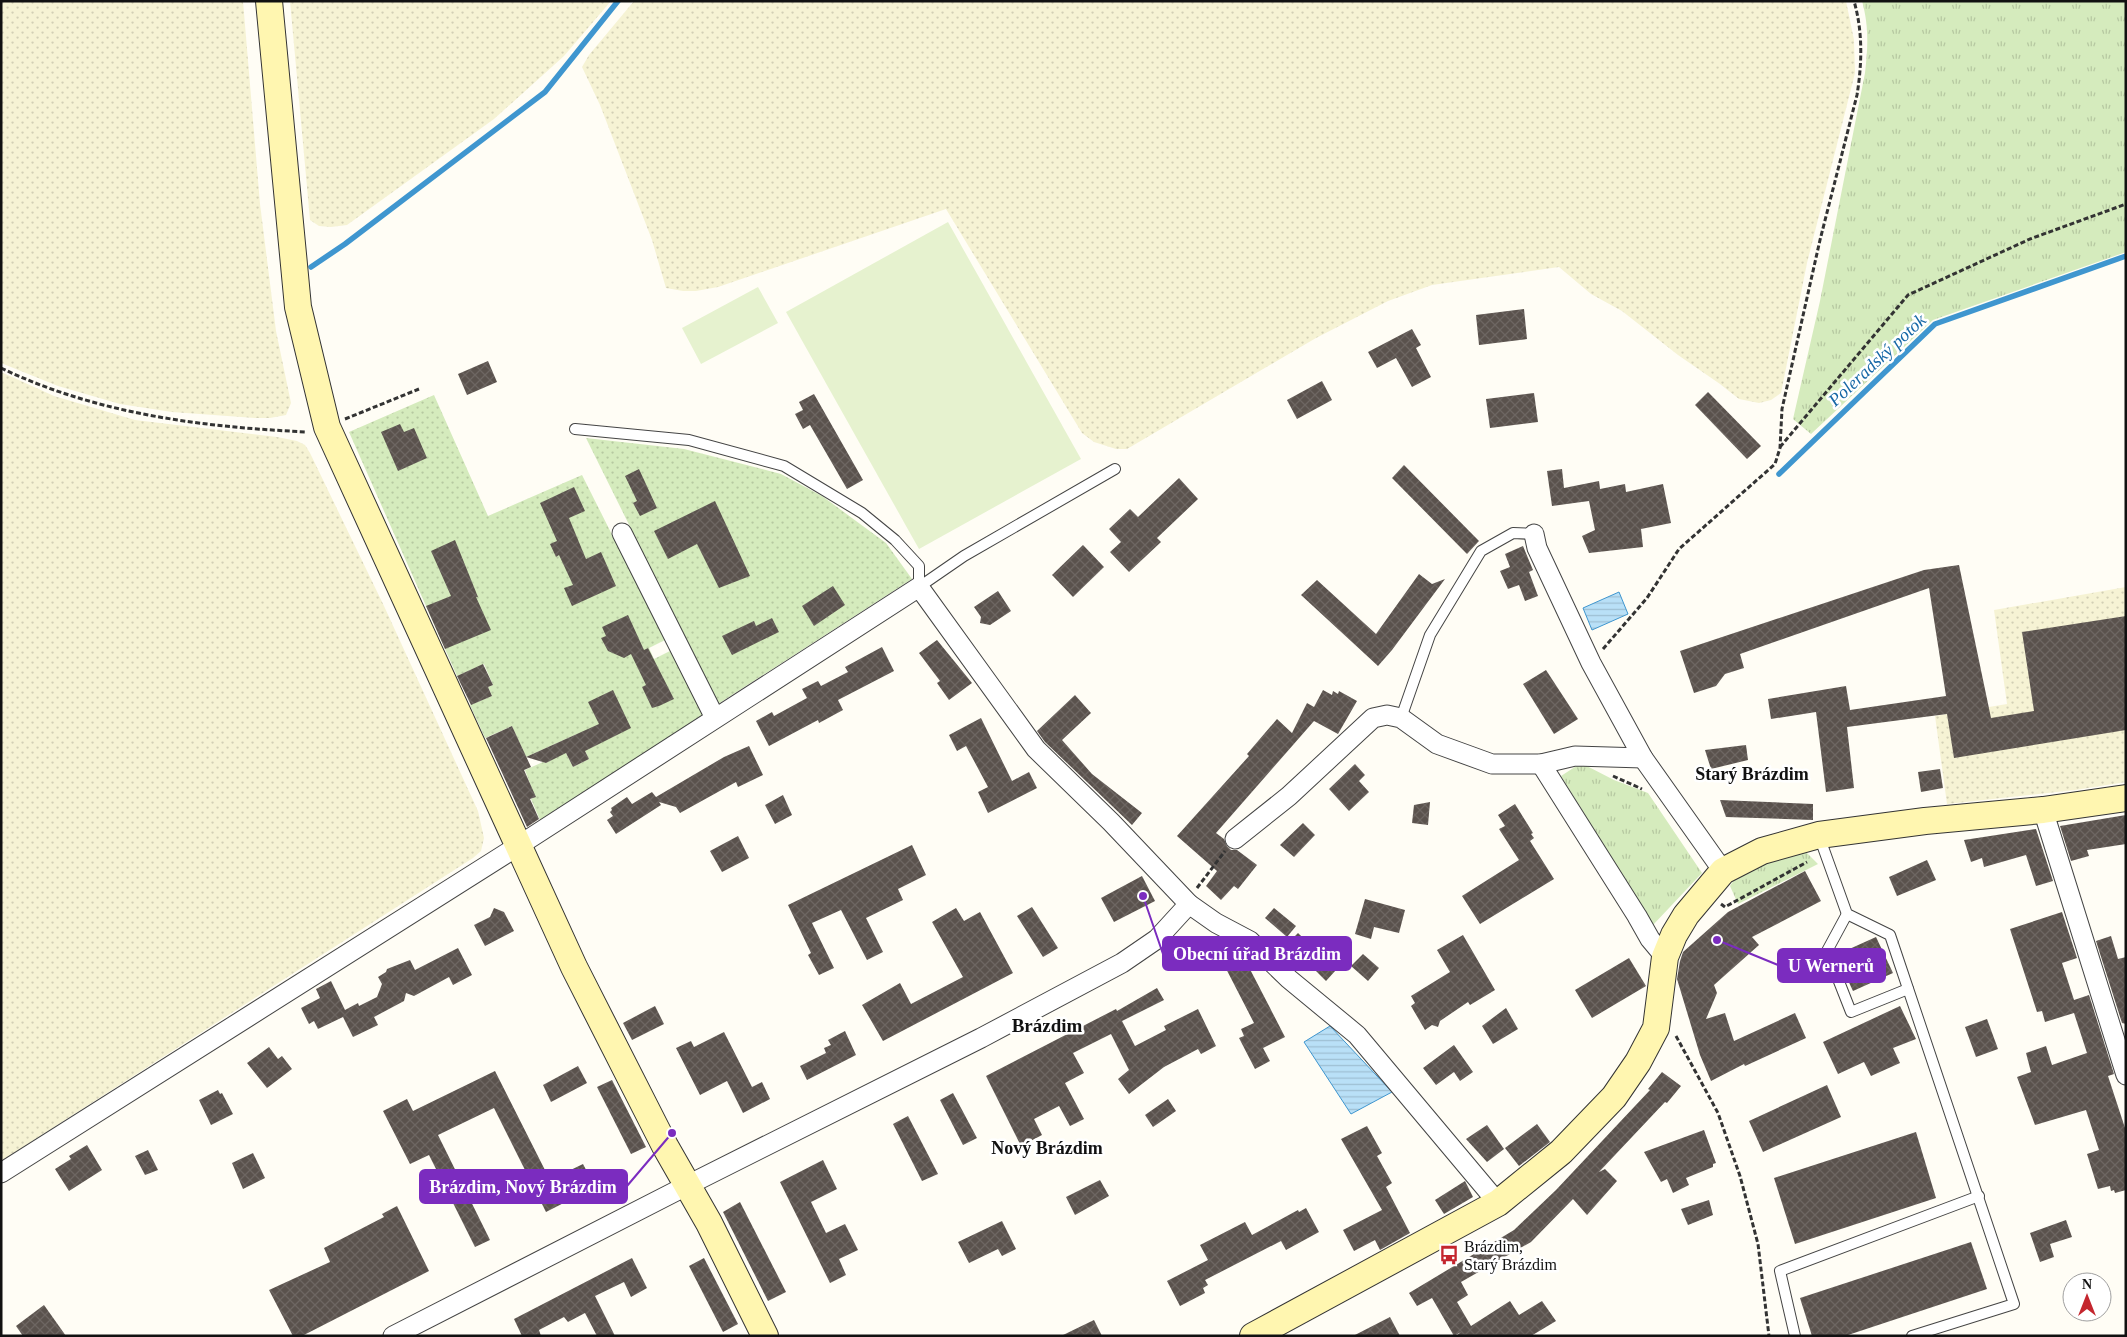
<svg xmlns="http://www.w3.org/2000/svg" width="2127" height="1337" viewBox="0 0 2127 1337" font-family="Georgia,serif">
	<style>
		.farmland { fill: url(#farmland-dots) }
		.grass { fill: url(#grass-tufts) }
		.garden { fill: url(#garden-dots) }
		.pitch { fill: #e6f2cf }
		.water { fill: url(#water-rules); stroke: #3f96cf }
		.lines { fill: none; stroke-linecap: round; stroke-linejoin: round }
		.stream { stroke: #3f96cf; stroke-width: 5.5 }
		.building { fill: url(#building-cross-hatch) }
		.lane-casing { stroke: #444; stroke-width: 12 }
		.street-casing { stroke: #444; stroke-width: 21 }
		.secondary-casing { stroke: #333; stroke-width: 28 }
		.path { stroke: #333; stroke-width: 3; stroke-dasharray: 5 2.5; stroke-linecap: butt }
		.lane { stroke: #fff; stroke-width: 10 }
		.street { stroke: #fff; stroke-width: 19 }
		.secondary { stroke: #fff6b0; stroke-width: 26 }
		.labels { text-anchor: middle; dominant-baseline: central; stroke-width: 5; stroke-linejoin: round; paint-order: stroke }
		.poi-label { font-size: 16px; fill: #111; stroke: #fff; text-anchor: start }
		.water-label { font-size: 18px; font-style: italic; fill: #1768a6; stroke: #fff }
		.neighbourhood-label { font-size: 18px; font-weight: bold; fill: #111; stroke: #fff }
		.quarter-label { font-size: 19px; font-weight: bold; fill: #111; stroke: #fff }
		.leader { fill: none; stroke: #7b2cbf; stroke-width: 2 }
		.callout-dot { fill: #7b2cbf; stroke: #fff; stroke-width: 2 }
		.callout { fill: #7b2cbf; stroke: #7b2cbf; stroke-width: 2 }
		.callout-label { font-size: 18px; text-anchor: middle; font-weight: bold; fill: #fff }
	</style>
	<defs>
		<pattern id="farmland-dots" width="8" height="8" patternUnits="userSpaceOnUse" patternTransform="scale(1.25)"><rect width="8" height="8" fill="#f6f3d4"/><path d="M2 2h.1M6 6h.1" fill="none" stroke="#d2cfb5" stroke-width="1.8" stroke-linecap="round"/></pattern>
		<pattern id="grass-tufts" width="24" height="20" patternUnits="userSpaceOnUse" patternTransform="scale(1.25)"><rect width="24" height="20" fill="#d5ebbd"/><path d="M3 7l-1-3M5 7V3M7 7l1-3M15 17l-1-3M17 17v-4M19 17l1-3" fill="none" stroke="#b6c8a1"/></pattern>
		<pattern id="garden-dots" width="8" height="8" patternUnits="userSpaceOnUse" patternTransform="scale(1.25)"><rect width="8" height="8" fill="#d5ebbd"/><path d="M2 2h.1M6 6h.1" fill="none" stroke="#b6c8a1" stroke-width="1.8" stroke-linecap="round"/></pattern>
		<pattern id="water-rules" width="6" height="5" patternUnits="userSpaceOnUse" patternTransform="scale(1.25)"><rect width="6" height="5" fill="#b9e0f7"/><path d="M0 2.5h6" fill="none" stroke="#9ebfd3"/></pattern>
		<pattern id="building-cross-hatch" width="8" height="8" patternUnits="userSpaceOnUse" patternTransform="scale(1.25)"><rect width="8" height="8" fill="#5a524d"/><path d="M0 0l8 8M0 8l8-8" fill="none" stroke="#6d6662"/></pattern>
	</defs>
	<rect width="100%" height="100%" fill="#fffdf5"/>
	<g class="farmland">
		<polygon points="1,1 243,1 260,204 276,331 291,403 286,415 270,418 255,418 172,412 120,404 58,386 1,363"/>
		<polygon points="290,1 611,1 564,56 494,119 347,225 331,227 319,226 310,220"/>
		<polygon points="634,1 1846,1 1854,40 1855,73 1807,263 1781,393 1771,400 1759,403 1739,399 1720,384 1678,355 1622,311 1591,294 1559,267 1432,285 1388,301 1316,338 1127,449 1116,449 1094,442 1082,433 946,209 718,287 696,291 683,291 666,288 652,240 600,105 582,67 589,55"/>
		<polygon points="1,372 54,396 135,420 277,437 297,441 305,445 310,453 384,606 478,811 484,838 481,851 473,858 1,1161"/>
		<polygon points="2126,587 2126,782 2075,790 1947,804 1935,716 2007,704 1994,610"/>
	</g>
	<g class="grass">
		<path d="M1862,1h264v251l-193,68 -122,114 -18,-15 27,-118 45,-228c3,-26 4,-47 -3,-72z"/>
		<polygon points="1581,763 1614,780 1648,793 1702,873 1653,925 1561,776"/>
		<path d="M1803,849l15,15 -80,40 -8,-18c14,-23 49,-29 73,-37z"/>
	</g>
	<g class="garden">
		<polygon points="434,395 488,516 582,475 665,640 649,648 654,659 670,651 704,716 540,820 531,799 535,797 525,770 543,762 546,763 565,751 573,767 589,759 577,734 526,757 512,726 485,738 470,705 492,696 488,687 493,685 484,664 457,676 349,432"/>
		<polygon points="586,438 684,449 781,474 822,496 886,543 912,579 718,704"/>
	</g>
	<g class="pitch">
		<polygon points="948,222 1081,459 919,549 786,312"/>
		<polygon points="758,287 778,323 701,364 682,328"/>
	</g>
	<g class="water">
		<polygon points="1619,592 1628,614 1592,630 1583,608"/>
		<polygon points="1330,1026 1392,1092 1351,1114 1304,1042"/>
	</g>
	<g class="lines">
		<g class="stream">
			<polyline points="311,267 345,244 545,92 618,1"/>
			<polyline points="1779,474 1935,324 2126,256"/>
		</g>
	</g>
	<g class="building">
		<polygon points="1524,309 1527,339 1479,345 1476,315"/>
		<polygon points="1412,329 1421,345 1416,348 1431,377 1412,387 1396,358 1377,368 1368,352"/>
		<polygon points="488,361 497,382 467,395 458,374"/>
		<polygon points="1322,381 1332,400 1297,419 1287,400"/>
		<polygon points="1708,392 1761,446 1747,459 1695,405"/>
		<polygon points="1534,393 1538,422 1490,428 1486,399"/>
		<polygon points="814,394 863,480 847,489 810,425 803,429 795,414 803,410 799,402"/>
		<polygon points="400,424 404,432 414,428 427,458 398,471 381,432"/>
		<polygon points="1404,465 1479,541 1467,554 1392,478"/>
		<polygon points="639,469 657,508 640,516 633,503 637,501 625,476"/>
		<polygon points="1562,469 1564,488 1599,481 1600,489 1625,484 1626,492 1663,484 1671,523 1641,529 1643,547 1589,553 1582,536 1595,530 1589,501 1552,506 1547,471"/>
		<polygon points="1179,478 1198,499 1157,538 1161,542 1129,572 1110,552 1121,542 1109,529 1130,509 1138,517"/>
		<polygon points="574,487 585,511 569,518 586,559 601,552 616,586 572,606 564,588 573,585 559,555 556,557 550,544 557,541 540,503"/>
		<polygon points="715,501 750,576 719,588 697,544 668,559 654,531"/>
		<polygon points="455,540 478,597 476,597 491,630 445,649 426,606 451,596 431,551"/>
		<polygon points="1083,545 1104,567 1073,597 1052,575"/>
		<polygon points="1523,546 1533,570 1529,572 1538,596 1525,601 1519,585 1508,589 1500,571 1510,567 1505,554"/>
		<polygon points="1959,565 1991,718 2034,711 2022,632 2126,616 2126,730 1954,758 1947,714 1847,727 1854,788 1826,792 1816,712 1771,719 1768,699 1846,686 1850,710 1946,696 1929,588 1740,654 1744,668 1725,674 1716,686 1694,693 1680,651 1924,570"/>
		<polygon points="1419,574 1432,584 1445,579 1392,650 1378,666 1301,595 1317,580 1376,634"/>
		<polygon points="833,586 845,605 814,626 802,606"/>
		<polygon points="998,591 1011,611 990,625 980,623 981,617 974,607"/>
		<polygon points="628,615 644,650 648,648 674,699 659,706 652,708 642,687 646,685 631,654 624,658 608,651 601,638 606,636 602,627"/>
		<polygon points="772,618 779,632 732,655 722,636 754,621 756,626"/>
		<polygon points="937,640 972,683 949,700 937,683 940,681 919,653"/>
		<polygon points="882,647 894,671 838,700 843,710 819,723 818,720 769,746 756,721 772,712 774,716 807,698 802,689 818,681 821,686 848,672 845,667"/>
		<polygon points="483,664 493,685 488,687 492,696 471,705 457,676"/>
		<polygon points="1546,670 1578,719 1554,734 1523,684"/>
		<polygon points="613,690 631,728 585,751 589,759 573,767 566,753 546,763 526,757 599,724 588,702"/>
		<polygon points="1323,690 1332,695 1333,691 1338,694 1339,691 1357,701 1338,734 1314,721 1216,833 1224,839 1227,846 1231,850 1237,850 1257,865 1238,889 1234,886 1221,900 1206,886 1217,871 1177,836 1249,756 1247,754 1277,719 1292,733 1307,703 1314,707"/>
		<polygon points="1075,695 1091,713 1062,740 1092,774 1142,813 1132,825 1045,742 1037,731"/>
		<polygon points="981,718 1012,781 1029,772 1037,788 988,813 978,792 988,787 966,746 957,751 949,735"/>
		<polygon points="512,726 531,767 524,770 536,797 530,799 539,819 527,827 486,738"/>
		<polygon points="1746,745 1748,760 1711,769 1705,750"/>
		<polygon points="749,746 763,775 738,787 736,782 680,813 676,807 659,802 661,805 616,834 607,820 613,816 610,812 612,810 611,808 627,797 632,804 652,792 656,797 724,757"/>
		<polygon points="1355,764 1365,775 1359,781 1369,792 1349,811 1329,789"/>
		<polygon points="1940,769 1943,788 1921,792 1918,772"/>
		<polygon points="783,795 792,815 775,824 765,805"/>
		<polygon points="1720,800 1813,804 1813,820 1726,817"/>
		<polygon points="1430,802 1428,825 1412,823 1414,805"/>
		<polygon points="1515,804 1533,833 1531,834 1534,838 1530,841 1554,879 1480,924 1462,896 1519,860 1499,829 1505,826 1498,815"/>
		<polygon points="2126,815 2126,844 2087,850 2089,856 2071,861 2060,826"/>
		<polygon points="1303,823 1315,835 1294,857 1280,845"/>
		<polygon points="2036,829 2053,881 2036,886 2026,855 1984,867 1982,858 1971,862 1964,840"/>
		<polygon points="738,836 749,858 722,872 710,851"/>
		<polygon points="912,845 926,875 898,889 903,900 866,918 883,952 867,960 841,910 812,923 834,968 819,975 808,955 811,953 788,905"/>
		<polygon points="1927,860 1936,880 1897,896 1889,877"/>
		<polygon points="1805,871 1821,901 1752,937 1759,945 1714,985 1717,993 1706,1019 1725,1013 1734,1041 1795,1013 1806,1038 1745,1066 1744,1064 1711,1081 1700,1055 1677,979 1680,961 1683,952 1728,912"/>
		<polygon points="1142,876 1155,901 1114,922 1101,898"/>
		<polygon points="1365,899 1405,910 1399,933 1374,927 1371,939 1355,934"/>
		<polygon points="1032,907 1058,948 1043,957 1017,916"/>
		<polygon points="494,908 504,912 514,931 485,946 474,925 490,917"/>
		<polygon points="956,908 964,921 980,912 1013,973 883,1041 862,1005 900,983 911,1004 963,977 932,922"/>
		<polygon points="1274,908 1296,926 1287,937 1265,918"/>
		<polygon points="2062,912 2077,958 2062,963 2074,1000 2089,995 2114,1074 2108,1076 2126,1131 2126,1190 2115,1193 2114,1190 2111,1191 2110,1186 2098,1189 2087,1154 2099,1150 2086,1110 2035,1125 2017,1077 2031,1072 2026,1053 2046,1046 2052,1065 2087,1053 2074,1013 2045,1022 2042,1011 2037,1012 2010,929"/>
		<polygon points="1298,933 1336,970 1326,981 1288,943"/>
		<polygon points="1463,935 1495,990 1470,1005 1468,1002 1440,1021 1438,1027 1432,1025 1425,1030 1411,1006 1415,1003 1411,996 1450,972 1437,950"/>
		<polygon points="2111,936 2118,959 2126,957 2126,1024 2122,1023 2096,941"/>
		<polygon points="1876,937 1893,973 1853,991 1836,955"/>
		<polygon points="1236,946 1239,948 1285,1037 1263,1048 1270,1061 1255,1069 1239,1038 1244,1036 1241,1029 1254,1023 1219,955"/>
		<polygon points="458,948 472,975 453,985 449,977 414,996 406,993 404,1001 374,1017 378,1025 353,1037 343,1017 318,1029 314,1021 309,1024 301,1008 320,998 316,989 331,981 345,1010 358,1003 359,1006 377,997 382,984 378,977 386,972 387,969 410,960 415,970"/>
		<polygon points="1363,954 1379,968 1368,981 1351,966"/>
		<polygon points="1629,958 1646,986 1592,1018 1575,990"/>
		<polygon points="1157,988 1164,1000 1122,1021 1135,1046 1166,1030 1164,1026 1198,1009 1216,1046 1201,1054 1198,1049 1164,1067 1129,1094 1118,1079 1129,1070 1111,1034 1073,1053 1084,1073 1065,1083 1084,1119 1070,1126 1059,1106 1034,1119 1042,1135 1021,1146 986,1076 1116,1009 1117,1011"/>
		<polygon points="655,1006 664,1024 632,1040 623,1023"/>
		<polygon points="1900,1006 1916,1039 1893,1048 1900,1063 1871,1076 1864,1062 1838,1074 1823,1042"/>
		<polygon points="1506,1008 1518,1029 1493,1044 1482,1026"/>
		<polygon points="1987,1019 1998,1049 1976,1057 1965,1027"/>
		<polygon points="845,1031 856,1055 807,1080 800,1066 826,1053 824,1048 831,1045 828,1040"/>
		<polygon points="724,1032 752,1087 762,1082 770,1099 743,1113 727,1081 700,1095 676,1048 691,1041 694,1047"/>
		<polygon points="1454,1045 1473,1072 1460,1081 1454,1072 1436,1085 1423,1068"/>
		<polygon points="269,1047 278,1059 282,1056 292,1069 267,1088 247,1063"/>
		<polygon points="578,1066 587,1083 551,1102 543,1085"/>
		<polygon points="495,1071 550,1180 583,1164 595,1187 546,1212 494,1108 438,1135 490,1240 475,1247 429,1155 410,1164 383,1111 407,1099 413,1111"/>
		<polygon points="1662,1072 1681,1086 1667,1103 1665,1102 1599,1172 1605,1169 1617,1181 1587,1215 1573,1199 1531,1242 1461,1282 1468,1295 1457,1302 1471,1326 1510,1301 1519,1315 1542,1301 1556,1321 1531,1336 1456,1336 1461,1332 1454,1336 1432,1298 1417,1306 1409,1293 1514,1230 1556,1190 1650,1090 1648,1089"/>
		<polygon points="612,1080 646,1147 631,1154 597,1087"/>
		<polygon points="1827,1085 1841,1117 1763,1152 1749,1121"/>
		<polygon points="218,1090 220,1094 222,1093 233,1114 211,1125 199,1100"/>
		<polygon points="953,1093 977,1138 963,1145 940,1100"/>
		<polygon points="1168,1099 1176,1111 1153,1127 1145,1115"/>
		<polygon points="908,1116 938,1174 922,1181 893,1124"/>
		<polygon points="1537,1124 1550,1142 1519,1166 1505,1148"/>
		<polygon points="1487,1125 1504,1149 1487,1162 1466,1139"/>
		<polygon points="1367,1126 1382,1153 1377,1156 1392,1183 1386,1187 1410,1233 1380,1250 1375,1240 1354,1251 1343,1230 1382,1210 1341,1139"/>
		<polygon points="1704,1130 1716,1163 1713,1164 1713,1167 1686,1178 1689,1185 1673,1193 1667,1179 1661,1182 1644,1152"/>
		<polygon points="1916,1132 1936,1198 1795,1244 1774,1178"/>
		<polygon points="87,1145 102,1170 69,1191 55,1169 71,1159 69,1156"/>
		<polygon points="148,1150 158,1170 145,1175 135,1156"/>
		<polygon points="253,1153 265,1178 243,1189 232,1163"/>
		<polygon points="823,1160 837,1189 811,1202 826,1233 845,1224 858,1250 839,1259 846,1275 830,1283 780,1182"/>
		<polygon points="1100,1180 1109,1196 1075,1215 1066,1197"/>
		<polygon points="1465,1181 1473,1197 1444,1214 1435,1200"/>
		<polygon points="1709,1200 1713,1215 1688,1225 1681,1209"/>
		<polygon points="740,1202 786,1292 768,1301 723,1212"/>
		<polygon points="397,1206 429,1271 302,1336 293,1336 269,1290 330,1262 324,1248 384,1217 382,1214"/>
		<polygon points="1306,1208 1319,1232 1286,1250 1281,1241 1205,1280 1208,1285 1203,1288 1205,1293 1180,1306 1167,1281 1208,1260 1200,1245 1245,1222 1252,1235 1298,1210 1299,1212"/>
		<polygon points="2066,1220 2072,1237 2050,1244 2054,1257 2040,1262 2030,1233"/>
		<polygon points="1002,1221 1016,1249 1002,1256 998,1249 969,1263 958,1242"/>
		<polygon points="1971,1242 1987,1289 1845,1336 1812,1336 1800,1298"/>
		<polygon points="632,1258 647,1288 631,1297 624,1282 595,1296 615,1336 597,1336 585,1313 568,1322 564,1317 539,1330 541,1336 522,1336 514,1319"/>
		<polygon points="704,1258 738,1324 723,1332 689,1266"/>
		<polygon points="44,1305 66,1336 23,1336 16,1326"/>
		<polygon points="1390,1317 1400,1336 1353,1336"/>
		<polygon points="1094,1320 1102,1336 1061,1336"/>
	</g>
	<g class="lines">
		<defs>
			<g id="lane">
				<polyline points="575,429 689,440 784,466 862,513 895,540 919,566 919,587 964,556 1115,469"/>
				<polyline points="1401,718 1430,635 1481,551 1513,533 1534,534"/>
				<polyline points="1819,836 1847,914 1890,935 2014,1304 1912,1336"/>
				<polyline points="1847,914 1827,951 1851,1012 1908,989"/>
				<polyline points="1795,1336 1780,1271 1979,1196"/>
			</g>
			<g id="street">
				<polyline points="622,533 715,718"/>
				<polyline points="1534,534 1537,548 1591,663 1643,758 1723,871"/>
				<polyline points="1541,764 1637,916 1650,939 1665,957"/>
				<polyline points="2043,810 2126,1075"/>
				<polyline points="1235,839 1289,796 1373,718 1387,715 1401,718 1437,744 1492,764 1541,764 1575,756 1643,758"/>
				<polyline points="1,1173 518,846 919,587 1036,749 1111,822 1189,904 1216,923 1250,941 1289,979 1357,1035 1498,1203"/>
				<polyline points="393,1336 688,1185 981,1038 1122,963 1157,939 1189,904"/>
			</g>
			<g id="secondary">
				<polyline points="269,1 298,307 327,427 574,967 665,1146 709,1223 765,1336"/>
				<polyline points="1253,1336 1498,1203 1561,1152 1614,1097 1638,1062 1656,1028 1665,957 1674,935 1686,915 1723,871 1762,851 1819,835 1925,821 2043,810 2126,798"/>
			</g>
		</defs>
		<use href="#lane" class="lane-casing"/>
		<use href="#street" class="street-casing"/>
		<use href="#secondary" class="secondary-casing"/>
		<g class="path">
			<path d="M1,368c96,46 200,59 306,64"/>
			<polyline points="345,419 419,389"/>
			<polyline points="1780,447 1908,295 2030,239 2126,204"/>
			<path d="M1603,649l44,-51 32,-49 96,-85 5,-16 2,-39 38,-169 37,-145c5,-31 6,-63 -3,-94"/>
			<polyline points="1613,776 1642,789"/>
			<polyline points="1197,888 1225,851"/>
			<polyline points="1721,904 1725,907 1807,862"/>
			<polyline points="1676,1036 1718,1113 1740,1176 1758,1244 1769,1336"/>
		</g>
		<use href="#lane" class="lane"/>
		<use href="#street" class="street"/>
		<use href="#secondary" class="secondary"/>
	</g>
	<defs>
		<symbol id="bus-bare" viewBox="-9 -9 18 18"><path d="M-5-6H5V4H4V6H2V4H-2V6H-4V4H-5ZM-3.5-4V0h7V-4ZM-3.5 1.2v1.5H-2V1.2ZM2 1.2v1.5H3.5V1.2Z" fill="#c4262e" stroke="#fff" stroke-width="2.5" paint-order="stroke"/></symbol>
	</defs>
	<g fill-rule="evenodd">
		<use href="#bus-bare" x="1435" y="1241" width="28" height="28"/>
	</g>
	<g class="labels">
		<g class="poi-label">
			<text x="1464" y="1246">Brázdim,<tspan x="1464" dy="18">Starý Brázdim</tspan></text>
		</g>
		<g class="water-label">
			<text transform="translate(1877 360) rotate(-43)">Poleradský potok</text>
		</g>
		<g class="neighbourhood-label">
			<text x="1752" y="774">Starý Brázdim</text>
			<text x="1047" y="1148">Nový Brázdim</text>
		</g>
		<g class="quarter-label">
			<text x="1047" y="1025">Brázdim</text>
		</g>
	</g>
	<path class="leader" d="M1143 896L1163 954M1717 940L1778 965M672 1133L627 1186"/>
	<g class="callout-dot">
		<circle cx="1143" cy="896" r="5"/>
		<circle cx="1717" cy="940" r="5"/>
		<circle cx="672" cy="1133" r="5"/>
	</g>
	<g class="callout">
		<rect x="1163" y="937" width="188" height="33" rx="5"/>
		<rect x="1778" y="949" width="107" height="33" rx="5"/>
		<rect x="420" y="1170" width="207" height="33" rx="5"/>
	</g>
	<g class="callout-label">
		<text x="1257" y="960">Obecní úřad Brázdim</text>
		<text x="1831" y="972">U Wernerů</text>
		<text x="523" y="1193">Brázdim, Nový Brázdim</text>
	</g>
	<rect width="2127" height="1337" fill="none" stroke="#111111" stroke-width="5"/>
	<g transform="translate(2087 1297)"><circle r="24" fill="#ffffff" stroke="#a0a0a0"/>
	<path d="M0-4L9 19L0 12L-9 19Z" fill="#c4262e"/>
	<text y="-8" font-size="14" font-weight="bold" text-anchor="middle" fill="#111111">N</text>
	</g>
</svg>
